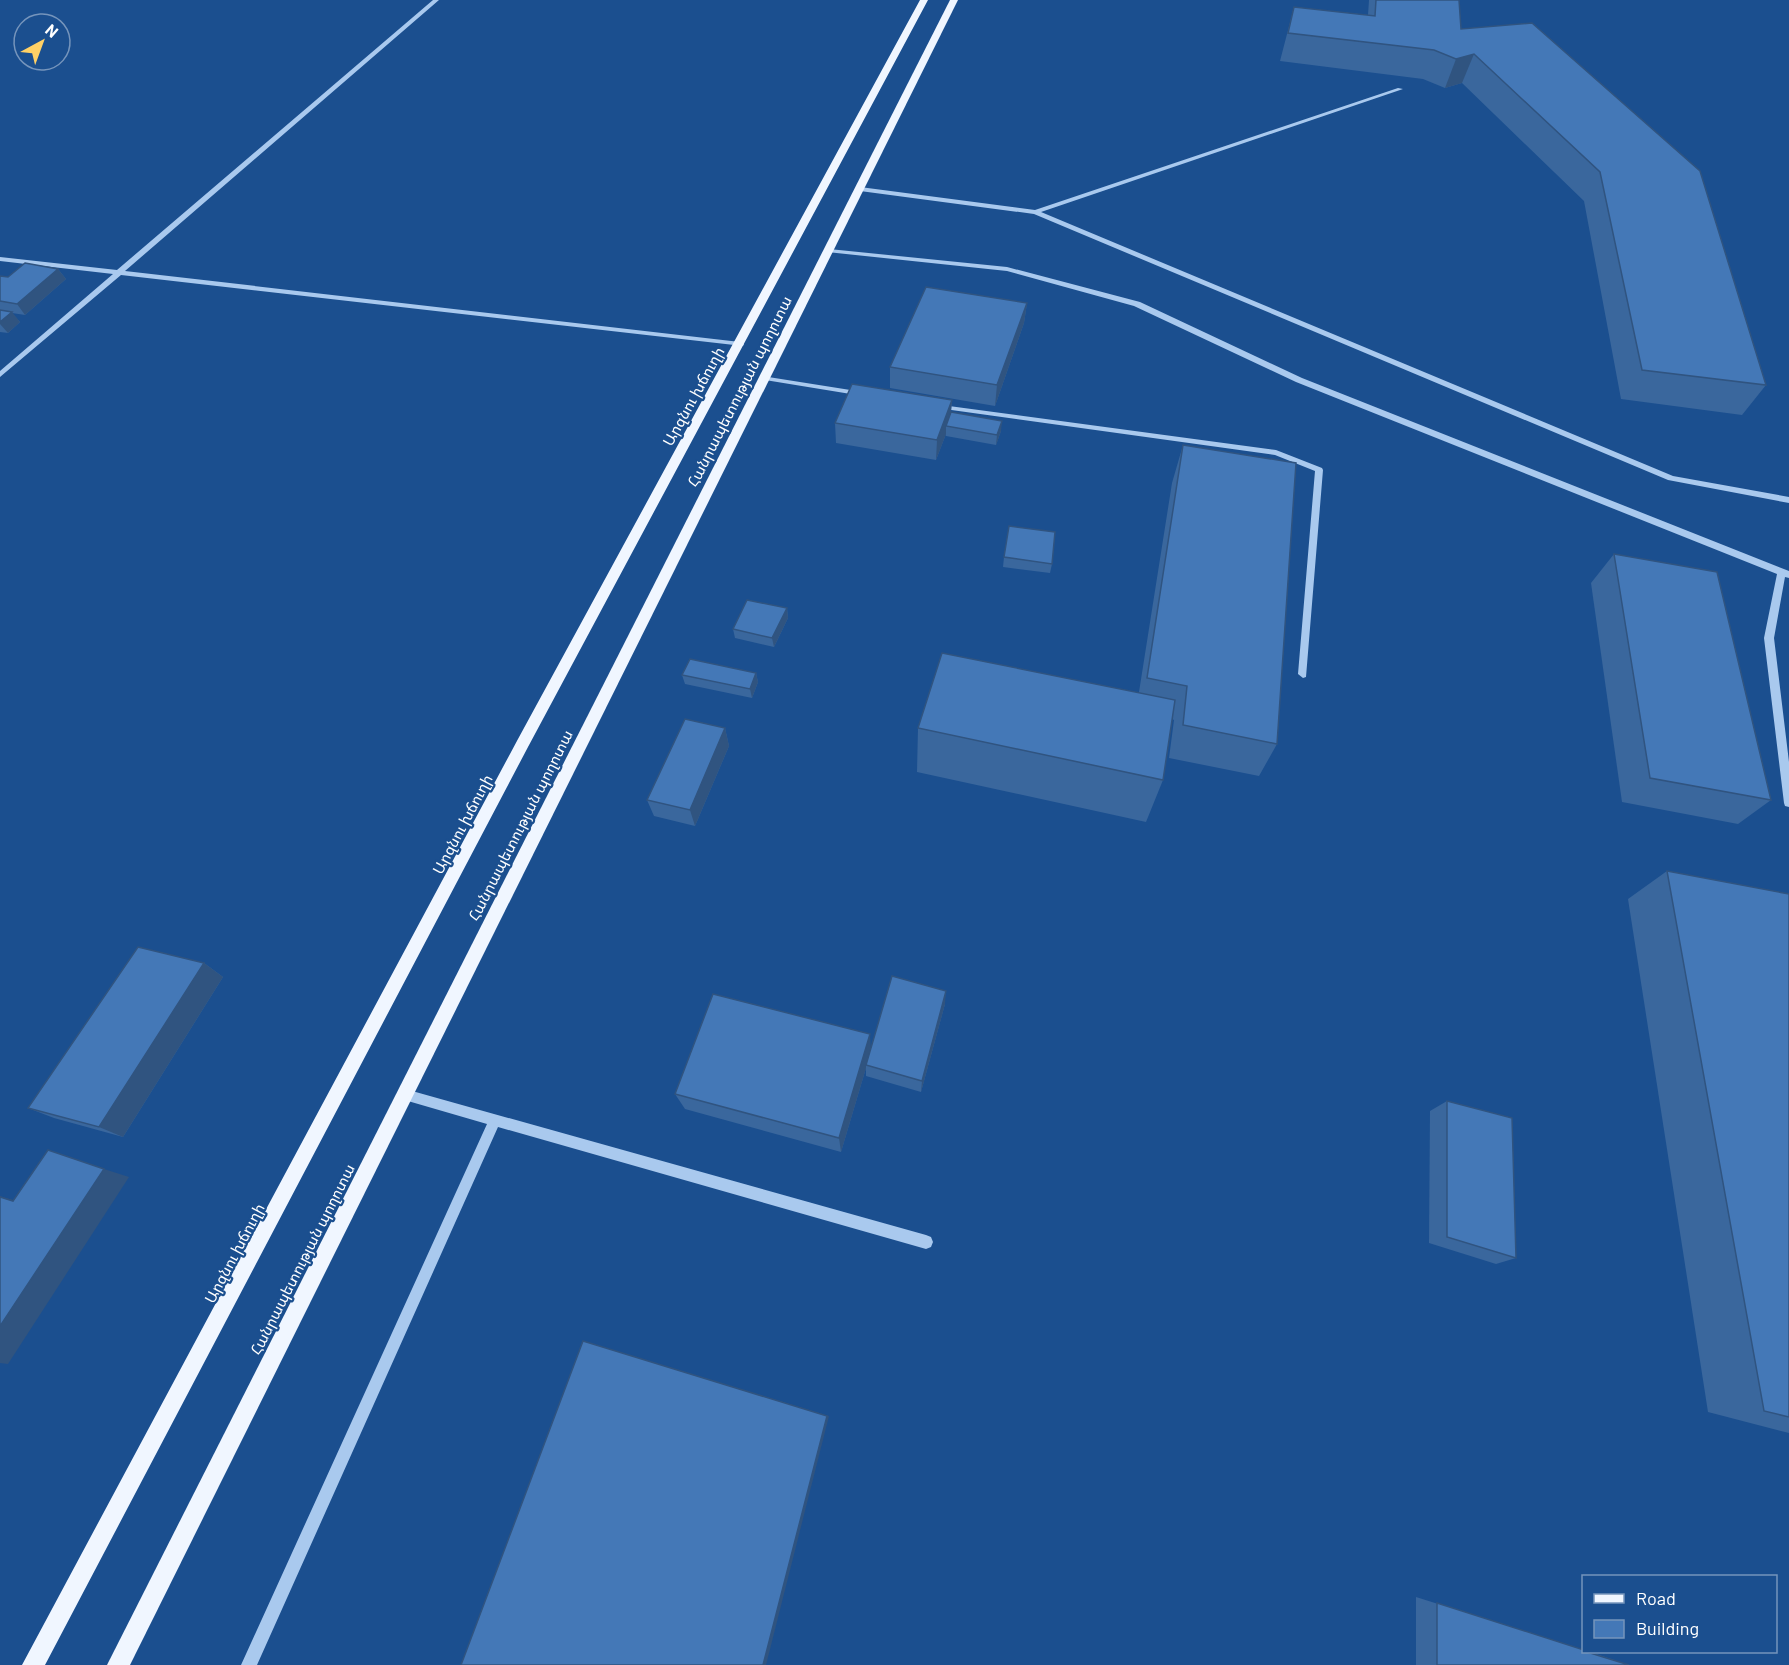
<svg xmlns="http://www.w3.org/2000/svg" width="1789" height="1665" viewBox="0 0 1789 1665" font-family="Barlow,'Noto Sans Armenian',sans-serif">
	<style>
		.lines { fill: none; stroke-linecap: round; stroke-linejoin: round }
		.minor { fill: #a9c9ee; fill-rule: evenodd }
		.major { fill: #f0f6ff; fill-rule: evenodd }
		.wall { fill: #3a679d }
		.shaded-wall { fill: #305480 }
		.building { fill: #4478b7; stroke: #305480; stroke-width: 1.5 }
		.labels { text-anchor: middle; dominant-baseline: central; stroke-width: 4.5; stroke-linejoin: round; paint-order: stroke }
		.street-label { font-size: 15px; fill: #fff; stroke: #1b4f8f }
	</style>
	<rect width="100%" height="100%" fill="#1b4f8f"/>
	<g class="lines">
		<g class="minor">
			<polygon points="433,0 439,0 125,271 740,342 744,344 743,346 121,275 0,377 0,371 113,274 0,261 0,257 117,270"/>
			<polygon points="1398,88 1403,89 1041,212 1673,476 1789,497 1789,503 1668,480 1034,214 860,191 857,189 860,187 1035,210"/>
			<polygon points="829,249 1007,267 1140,302 1302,378 1789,571 1789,578 1785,577 1774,638 1789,762 1789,807 1785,806 1784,803 1764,638 1777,574 1296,382 1134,306 1007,271 827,252 826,251"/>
			<polygon points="762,376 863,392 867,394 863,396 765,380 762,380"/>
			<polygon points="934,404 1276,450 1322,468 1323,470 1306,677 1303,678 1298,674 1315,471 1275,455 937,408 934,408"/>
			<polygon points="405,1089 926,1235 931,1237 933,1242 931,1247 926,1249 498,1127 257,1665 241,1665 487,1124 401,1099 399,1095 401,1091"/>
		</g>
		<g class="major">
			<polygon points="920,0 928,0 528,747 45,1665 22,1665 518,739"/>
			<polygon points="950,0 958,0 130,1665 107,1665"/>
		</g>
	</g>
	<g class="wall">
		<polygon points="1369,0 1459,0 1461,29 1532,23 1766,385 1742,415 1621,399 1584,201 1462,83 1445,88 1423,79 1280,61 1294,7 1368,15"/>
		<polygon points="58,269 66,279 25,315 12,313 20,322 8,333 0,332 0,276 8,277"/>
		<polygon points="1027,303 1024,323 995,406 890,388 890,367"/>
		<polygon points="952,400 951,413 1001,431 996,445 946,436 946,434 936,460 836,443 835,423"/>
		<polygon points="1183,445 1277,744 1259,776 1169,758 1174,720 1172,719 1163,780 1146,822 917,772 918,728 1139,692 1172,483"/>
		<polygon points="1614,554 1771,800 1738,824 1622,802 1591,583"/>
		<polygon points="1004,557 1052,564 1050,573 1003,567"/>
		<polygon points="787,608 788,618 774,647 735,638 733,629"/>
		<polygon points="756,673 758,682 752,698 685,684 682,675"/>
		<polygon points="725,728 729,746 695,826 654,816 647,800"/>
		<polygon points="1667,871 1789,894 1789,1433 1708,1412 1628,899"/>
		<polygon points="204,963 223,977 123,1137 54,1118 28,1108"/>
		<polygon points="945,1004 921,1092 866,1076 866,1068 841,1152 685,1109 675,1094 871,1048"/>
		<polygon points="1447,1101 1516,1258 1496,1264 1429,1243 1430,1111"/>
		<polygon points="1416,1597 1584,1650 1629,1665 1416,1665"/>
	</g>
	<g class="shaded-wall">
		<polygon points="1474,54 1462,83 1445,88 1456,59"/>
		<polygon points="58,269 66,279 25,315 17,304"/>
		<polygon points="1027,303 1024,323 995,406 997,385"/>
		<polygon points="12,312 20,322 8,333 0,324 0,322"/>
		<polygon points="952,400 950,421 946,426 946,434 936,460 937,440"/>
		<polygon points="1002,421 1001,431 996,445 997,435"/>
		<polygon points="787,608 788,618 774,647 772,638"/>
		<polygon points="756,673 758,682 752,698 750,689"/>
		<polygon points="725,728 729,746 695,826 690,810"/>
		<polygon points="204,963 223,977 123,1137 99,1127"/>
		<polygon points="946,991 945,1004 921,1092 922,1081"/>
		<polygon points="870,1034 871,1051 866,1065 866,1068 841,1152 839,1138"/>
		<polygon points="104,1169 129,1177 8,1364 0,1363 0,1326"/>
		<polygon points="0,1196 13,1200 13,1201 0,1197"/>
		<polygon points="583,1341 829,1416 766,1665 763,1665"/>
	</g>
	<g class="building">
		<polygon points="1376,0 1459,0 1461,29 1532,23 1700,171 1766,385 1642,370 1600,172 1474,54 1456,59 1434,50 1288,33 1294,7 1375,16"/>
		<polygon points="25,263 58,269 17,304 0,301 0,276 8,277"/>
		<polygon points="926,287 1027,303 997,385 890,367"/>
		<polygon points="0,310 12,312 0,322"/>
		<polygon points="852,384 952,400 937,440 835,423"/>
		<polygon points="951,412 1002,421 997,435 946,426"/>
		<polygon points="1183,445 1296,463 1277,744 1183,725 1187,686 1147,678"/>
		<polygon points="1009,526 1055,532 1052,564 1004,557"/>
		<polygon points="1614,554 1717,572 1771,800 1650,778"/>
		<polygon points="747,600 787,608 772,638 733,629"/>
		<polygon points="942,653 1175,700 1163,780 918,728"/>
		<polygon points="690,659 756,673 750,689 682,675"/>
		<polygon points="685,719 725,728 690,810 647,800"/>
		<polygon points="1667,871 1789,894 1789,1417 1764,1411"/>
		<polygon points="138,947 204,963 99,1127 28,1108"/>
		<polygon points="892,976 946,991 922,1081 866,1065"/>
		<polygon points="713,994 870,1034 839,1138 675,1094"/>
		<polygon points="1447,1101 1512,1118 1516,1258 1447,1237"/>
		<polygon points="48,1150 104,1169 0,1326 0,1197 13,1201"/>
		<polygon points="583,1341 827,1416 763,1665 461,1665"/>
		<polygon points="1437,1603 1584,1650 1584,1652 1587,1652 1629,1665 1437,1665"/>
	</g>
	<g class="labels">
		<g class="street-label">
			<text transform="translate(739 391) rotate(-63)">Հանրապետության պողոտա</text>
			<text transform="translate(693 396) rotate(-61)">Արզնու խճուղի</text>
			<text transform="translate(462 824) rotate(-62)">Արզնու խճուղի</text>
			<text transform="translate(520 825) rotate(-63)">Հանրապետության պողոտա</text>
			<text transform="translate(234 1253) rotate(-62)">Արզնու խճուղի</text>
			<text transform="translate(302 1259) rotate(-63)">Հանրապետության պողոտա</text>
		</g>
	</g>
	<rect x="1582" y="1575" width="195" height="78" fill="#1b4f8f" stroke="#7695bc" stroke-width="1.5"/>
	<rect x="1594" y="1594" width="30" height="9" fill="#f0f6ff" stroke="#7695bc" stroke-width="1.5"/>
	<text x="1636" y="1605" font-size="18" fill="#ffffff">Road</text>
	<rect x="1594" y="1620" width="30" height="18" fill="#4478b7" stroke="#7695bc" stroke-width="1.5"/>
	<text x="1636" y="1635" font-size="18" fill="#ffffff">Building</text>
	<g transform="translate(42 42) rotate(41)"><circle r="28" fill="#1b4f8f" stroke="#7695bc" stroke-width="1.5"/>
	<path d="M0-4.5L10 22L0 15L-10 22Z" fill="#ffd166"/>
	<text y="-9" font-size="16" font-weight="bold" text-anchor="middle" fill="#ffffff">N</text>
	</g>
</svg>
